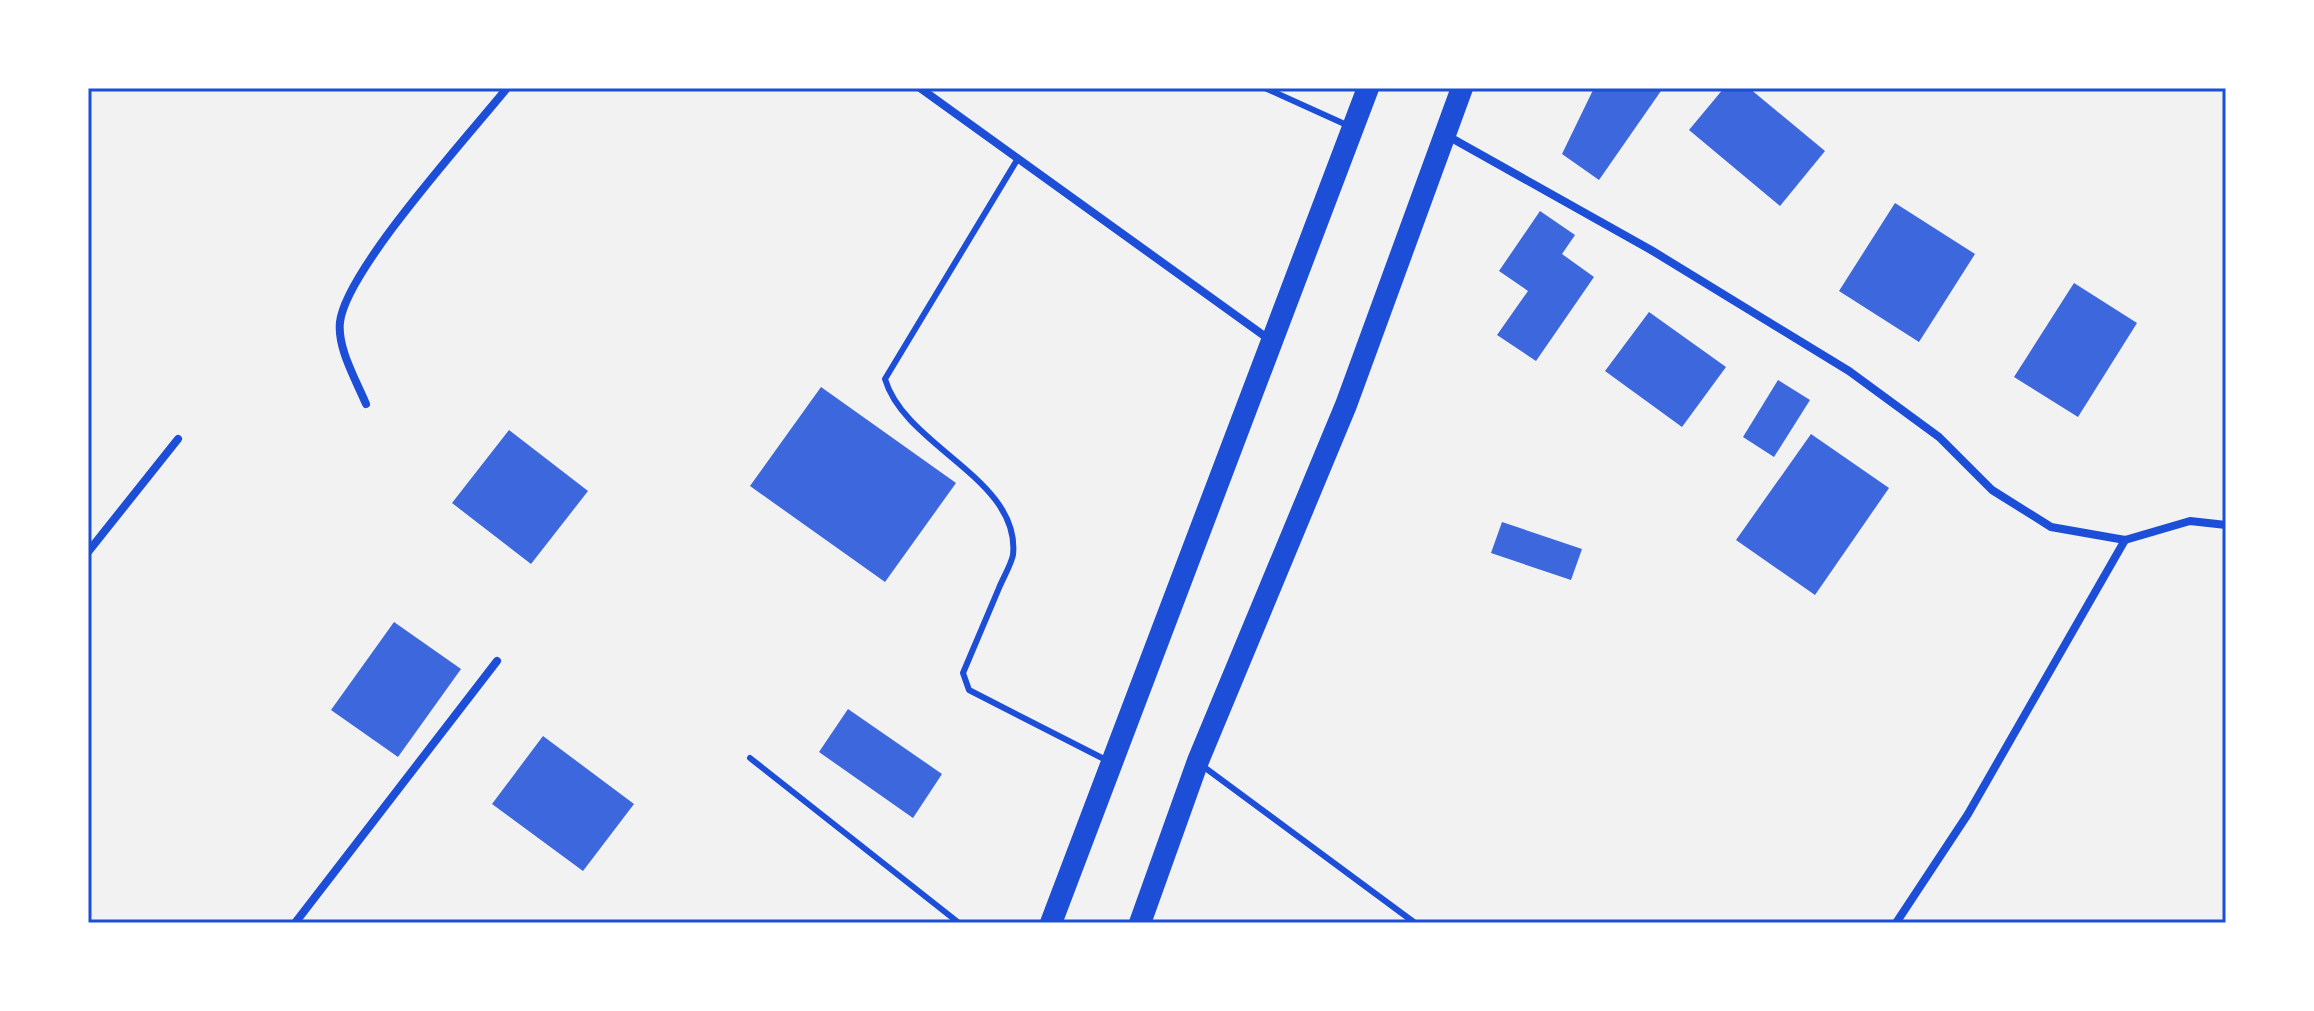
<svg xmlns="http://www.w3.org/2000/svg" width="2314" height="1011" viewBox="0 0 2314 1011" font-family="'Roboto Condensed',sans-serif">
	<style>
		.building { fill: #3d67dc }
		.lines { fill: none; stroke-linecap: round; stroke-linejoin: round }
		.service { stroke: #1d4ed8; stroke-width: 6 }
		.minor { stroke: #1d4ed8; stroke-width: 8 }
		.trunk { stroke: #1d4ed8; stroke-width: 22 }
		.neatline { fill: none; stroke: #1d4ed8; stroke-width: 3 }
	</style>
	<rect width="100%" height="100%" fill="#f2f2f2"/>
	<g class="building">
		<polygon points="1594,88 1663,88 1599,180 1562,154"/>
		<polygon points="1724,88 1749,88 1825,151 1780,206 1689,130"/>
		<polygon points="1895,203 1975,254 1919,342 1839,291"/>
		<polygon points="1540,211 1575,235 1562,254 1594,277 1536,361 1497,335 1528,291 1499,271"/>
		<polygon points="2074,283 2137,323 2078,417 2014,377"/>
		<polygon points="1649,312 1726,367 1682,427 1605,371"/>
		<polygon points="1778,380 1810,400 1774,457 1743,437"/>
		<polygon points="821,387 956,483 885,582 750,486"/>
		<polygon points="509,430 588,491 531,564 452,503"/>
		<polygon points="1811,434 1889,488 1815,595 1736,540"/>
		<polygon points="1502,522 1582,549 1571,580 1491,553"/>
		<polygon points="394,622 461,669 398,757 331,710"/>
		<polygon points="848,709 942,774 913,818 819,752"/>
		<polygon points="543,736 634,804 583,871 492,804"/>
	</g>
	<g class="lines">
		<g class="service">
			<polyline points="1265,88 1349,126"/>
			<path d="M1017,160l-132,219c20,68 136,100 128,176 -2,10 -10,23 -14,33 -12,29 -24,57 -36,85l6,17 139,71"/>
			<polyline points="750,758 959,923"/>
			<polyline points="1200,764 1415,923"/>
		</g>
		<g class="minor">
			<polyline points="920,88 1270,340"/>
			<polyline points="1446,135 1651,250 1849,371 1939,437 1992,490 2051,527 2125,540 2190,521 2226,525"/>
			<path d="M366,404c-10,-24 -29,-56 -26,-82 6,-52 129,-187 167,-234"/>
			<polyline points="88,552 178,439"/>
			<polyline points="295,923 497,661"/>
			<polyline points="1896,923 1968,814 2125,540"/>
		</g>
		<g class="trunk">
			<polyline points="1051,923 1368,88"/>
			<polyline points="1140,923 1198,761 1346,405 1462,88"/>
		</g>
	</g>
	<rect width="2314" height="1011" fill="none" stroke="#ffffff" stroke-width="180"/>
	<rect x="90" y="90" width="2134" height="831" class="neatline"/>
</svg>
